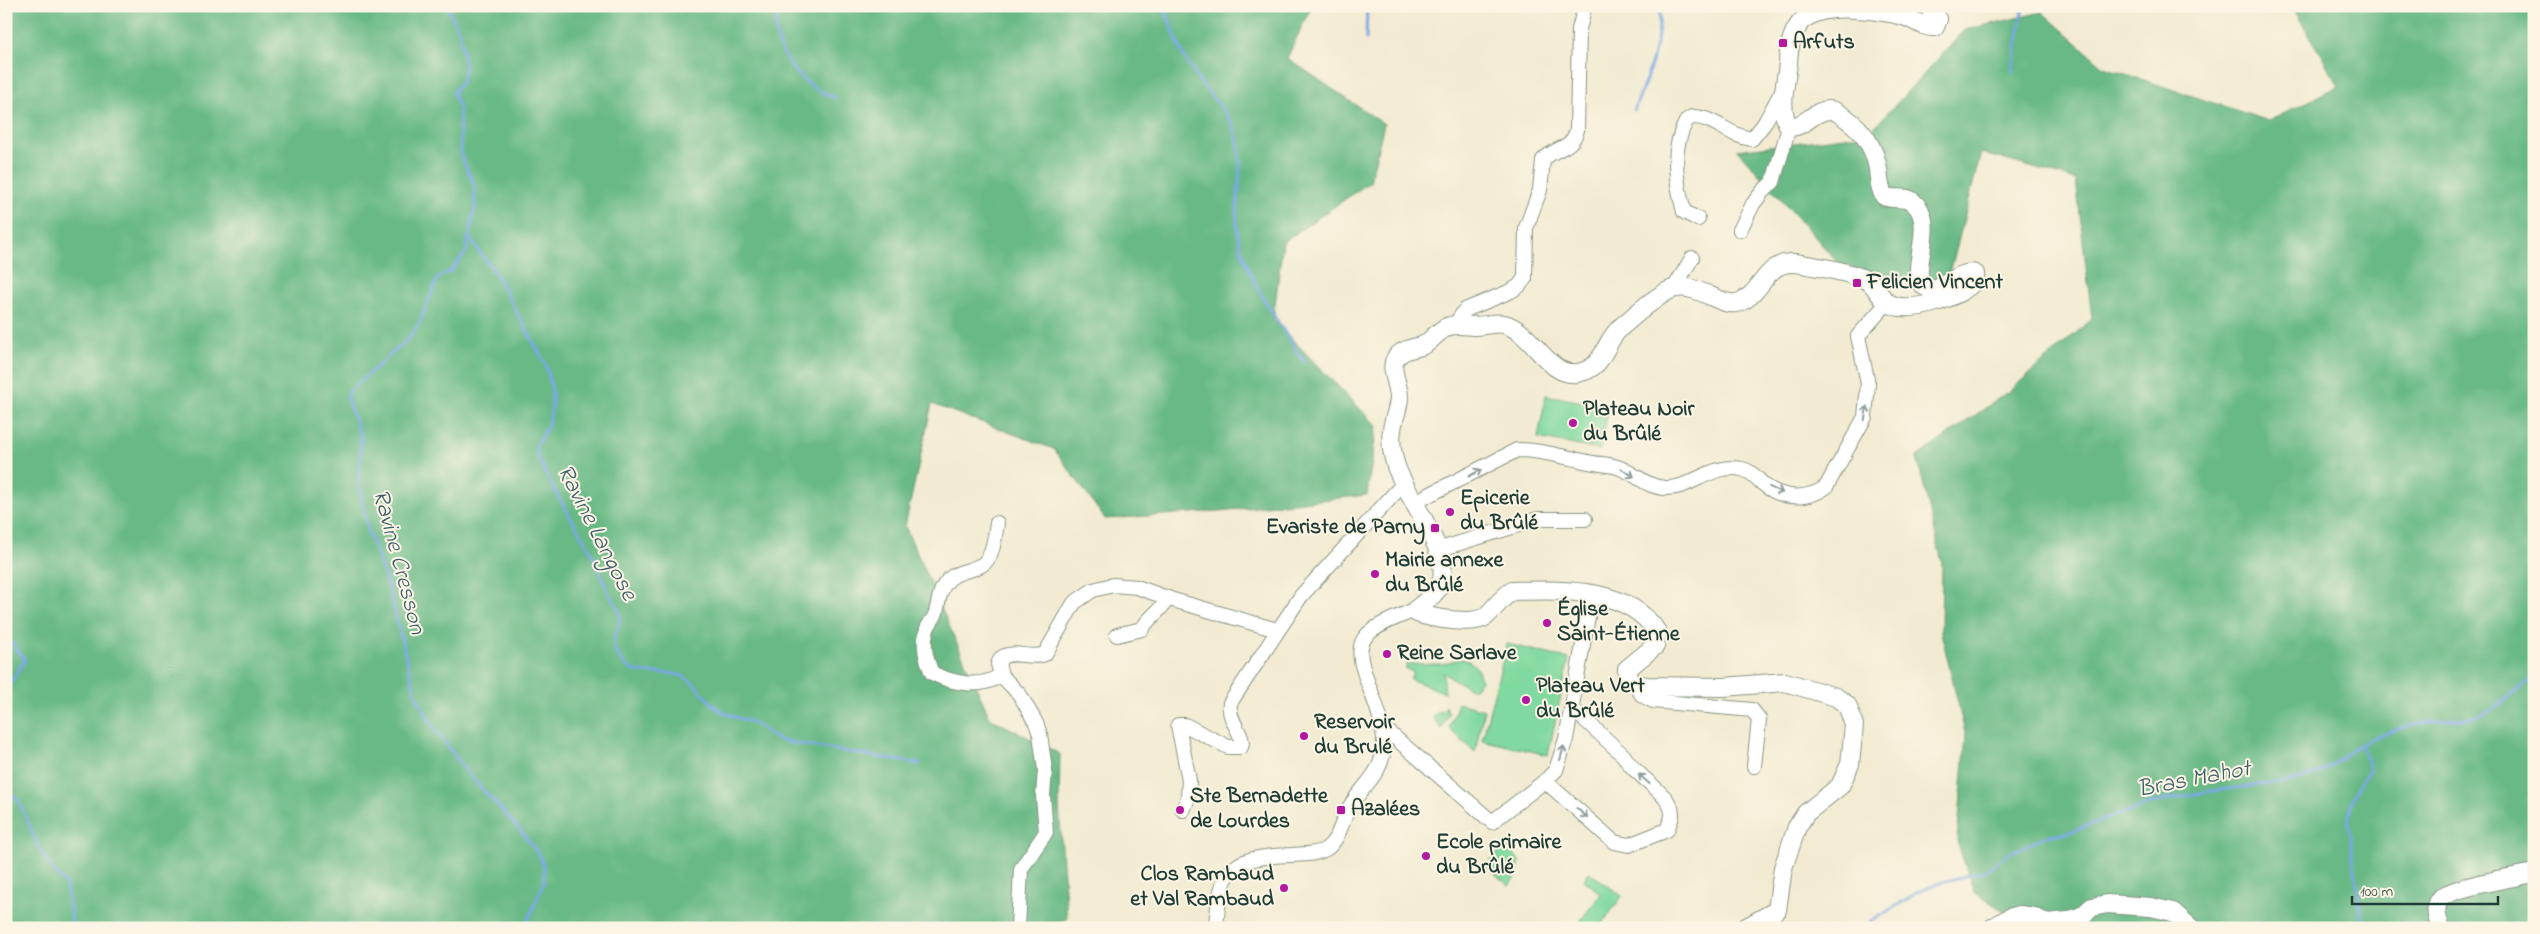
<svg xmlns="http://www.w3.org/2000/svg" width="2540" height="934" viewBox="0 0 2540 934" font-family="'Indie Flower',sans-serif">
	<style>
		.green { fill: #80d99e; stroke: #508b69 }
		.forest { fill: #68b985; stroke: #447b5c }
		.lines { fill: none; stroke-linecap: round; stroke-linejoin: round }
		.stream { stroke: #79a8e3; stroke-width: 3 }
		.minor-casing { stroke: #889482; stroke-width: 16 }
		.major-casing { stroke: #889482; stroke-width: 20 }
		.minor { stroke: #fff; stroke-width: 14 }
		.major { stroke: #fff; stroke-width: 18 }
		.oneway { stroke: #8f9e9a }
		.poi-dot { fill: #b5179e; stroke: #fcf5e5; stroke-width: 2 }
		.labels { text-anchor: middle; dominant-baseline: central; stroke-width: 4; stroke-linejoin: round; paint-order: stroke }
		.poi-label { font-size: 22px; font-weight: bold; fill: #1f3d34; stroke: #fcf5e5; text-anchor: start }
		.water-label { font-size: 24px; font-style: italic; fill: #3a5d69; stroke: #fcf5e5 }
	</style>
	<rect width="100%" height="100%" fill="#fcf5e5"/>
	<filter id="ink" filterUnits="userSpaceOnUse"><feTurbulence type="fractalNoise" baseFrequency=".02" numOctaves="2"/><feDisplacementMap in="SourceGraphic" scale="10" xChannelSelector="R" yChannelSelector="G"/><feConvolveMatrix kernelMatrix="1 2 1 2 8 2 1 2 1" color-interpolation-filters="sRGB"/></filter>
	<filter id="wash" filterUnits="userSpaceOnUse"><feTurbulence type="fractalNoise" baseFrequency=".0096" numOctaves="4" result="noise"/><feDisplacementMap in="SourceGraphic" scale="20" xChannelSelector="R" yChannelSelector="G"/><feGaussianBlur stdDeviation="1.12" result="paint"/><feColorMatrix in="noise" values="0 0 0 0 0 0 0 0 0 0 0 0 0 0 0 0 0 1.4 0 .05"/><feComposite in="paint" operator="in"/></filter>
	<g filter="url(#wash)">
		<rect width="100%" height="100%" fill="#f2ebd1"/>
		<g class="green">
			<polygon points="1546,395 1609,407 1600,450 1538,438"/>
			<polygon points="1507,644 1569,659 1548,755 1482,740"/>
			<path d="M1460,659c13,1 19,9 21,22l-7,7h-5l-26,-15 2,20 -35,-14 3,-7 -7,-3v-5h36z"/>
			<polygon points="1458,703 1484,710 1475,752 1449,729"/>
			<polygon points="1446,706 1449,714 1441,729 1433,717 1439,711 1443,712"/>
			<polygon points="1506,843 1520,862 1517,874 1509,886 1486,866"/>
			<polygon points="1589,872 1622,896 1599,928 1590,928 1580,921 1601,894 1584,880"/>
		</g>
		<g class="forest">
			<polygon points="6,6 1312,6 1287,58 1384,124 1370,182 1283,242 1273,320 1377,426 1367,495 1219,511 1105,519 1054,449 932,404 905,526 990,718 1060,754 1059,806 1067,919 1038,928 6,928"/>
			<polygon points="2292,6 2534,6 2534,928 2008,928 2010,915 1974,892 1957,841 1966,737 1941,632 1942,562 1917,457 2013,388 2092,319 2076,180 1981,153 1945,292 1840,265 1737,150 1868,134 1965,30 2042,12 2104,67 2269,121 2339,86"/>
		</g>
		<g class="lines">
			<g class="stream">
				<polyline points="447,6 460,34 465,67 462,81 453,93 459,108 461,156 474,184 475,207 466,252 451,271 440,276 436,282 420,322 408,339 350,391 347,399 361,437 359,486 368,531 387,583 416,696 436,731 470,776 521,831 540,856 544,868 544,882 525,928"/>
				<path d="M780,6c-2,9 -6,19 -4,28 7,30 31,55 60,64"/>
				<path d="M1164,6c8,23 16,46 29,66 13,21 33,35 42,59 11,32 0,63 2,95 2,43 44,100 67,136"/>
				<polyline points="1366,39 1367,6"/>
				<polyline points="2012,72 2023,6"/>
				<path d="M1634,110c14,-33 27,-68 26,-104"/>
				<path d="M470,239l24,32 52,94 6,26v14l-4,21 -12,20 1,9c15,35 37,66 55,99 8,14 11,29 18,42 3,4 6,8 8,13 9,19 -17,27 4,52 15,20 40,7 60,15 16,7 23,23 36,33 11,8 24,9 35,14 11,5 17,14 29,18l138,23"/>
				<polyline points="6,635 25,660 6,690"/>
				<path d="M2359,745l9,15 2,9c-12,15 -20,34 -22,53l15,106"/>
				<polyline points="6,787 18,800 42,854 53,870 66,885 73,928"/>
				<path d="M1861,928l57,-36 24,-10 42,-11 27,-19 38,-17 17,-2 86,-30 53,-11 94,-12 31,-13 17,-14 27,-16 40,-13 66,-8c20,-9 35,-26 54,-38"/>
			</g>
		</g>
	</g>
	<g filter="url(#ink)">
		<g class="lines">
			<defs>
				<g id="minor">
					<path d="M1698,219l-14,-7c-8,-31 -14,-63 3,-92l5,-3c22,-1 37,20 60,22l12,-15 18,-33"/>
					<polyline points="1740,230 1753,204 1763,191 1773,182 1789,127"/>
					<polyline points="1674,288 1692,258"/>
					<path d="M1455,325l10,-15 46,-19 8,-5 6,-8 1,-50 14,-38 3,-30c13,-14 28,-9 34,-30l2,-101 4,-15"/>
					<path d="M1415,502l102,-52c24,0 48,7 71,12 9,2 18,2 26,4 19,4 31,22 52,22 26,1 44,-25 76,-19 10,2 14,9 21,15 19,16 45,16 63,3l39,-70 3,-33 -10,-48 29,-33"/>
					<path d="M997,523c-2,12 -3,27 -10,37 -7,10 -23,9 -34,16 -14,10 -13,21 -17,36 -1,6 -7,11 -9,17 -5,16 -1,30 5,44 22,11 49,16 69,2"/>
					<polyline points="1437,550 1538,519 1585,519"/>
					<path d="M1117,635l25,-6c7,-12 19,-18 26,-31"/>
					<polyline points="1635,685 1642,695 1653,701 1752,710 1759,719 1754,766"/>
					<polyline points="1384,728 1492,822 1545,781 1556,770 1566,739 1592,594"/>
					<path d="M1545,781l69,61 15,3 38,-15c1,-4 5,-10 5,-15 1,-21 -38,-39 -48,-59l-53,-49"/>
					<path d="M1183,810l5,-12 1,-18 -11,-55h7l43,22h13c5,-12 -14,-26 -11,-44l71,-107 103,-113"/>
					<path d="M1018,928l3,-59 25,-37 -3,-36 2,-26 -5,-36 -4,-11 -16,-28 -19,-20 -3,-11 3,-6c12,-9 29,2 44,-4l29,-51 19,-13 20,-5 24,2 36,13 104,30"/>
					<path d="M1216,928c4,-61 15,-71 76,-73 11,-1 24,0 34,-6 13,-9 15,-26 22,-39 7,-14 19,-24 27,-37 33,-48 -37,-112 -7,-139 12,-11 32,-18 47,-24"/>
				</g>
				<g id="major">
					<path d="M1745,928l32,-18 6,-42 14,-41 9,-14 34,-27 10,-22 4,-39 -7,-20 -11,-8 -51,-15 -61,5 -77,-1 -20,-4v-13l28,-23 2,-14c-29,-46 -97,-42 -145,-41 -10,6 -17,17 -26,25 -12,10 -55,2 -69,-3l-2,-3c10,-8 22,-16 26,-28 11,-30 -38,-89 -46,-119 -3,-11 -5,-22 -3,-33 1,-11 7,-22 7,-33 0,-15 -14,-34 2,-44 7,-5 16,-5 23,-8 8,-5 14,-14 23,-18 8,-4 20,-1 29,-1 9,0 19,-4 28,-2 30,8 43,53 73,49 29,-5 25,-29 44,-46 13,-11 40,-36 55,-39 25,-4 46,21 64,14 25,-10 24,-45 62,-38 17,3 51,8 66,17 8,5 11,15 19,21 18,15 76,-5 88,-22v-6c-12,-4 -28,11 -40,16 -3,-1 -9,-2 -11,-4 -17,-12 15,-63 -11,-84 -8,-7 -20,-1 -29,-6 -5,-8 -5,-18 -6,-27 -3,-20 -15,-39 -31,-50 -6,-4 -11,-9 -17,-9 -17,0 -25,18 -41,17 -11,-19 -3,-43 -1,-64 2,-48 26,-57 69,-54 16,1 31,3 46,7 10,3 21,12 32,11l3,-8 -10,-13"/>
					<polyline points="1992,928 2009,918 2020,915 2034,917 2046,923 2068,921 2082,916 2092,907 2107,904 2151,907 2173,912 2191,928"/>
					<path d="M2441,928c-4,-10 -8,-20 0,-30 10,-11 75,-21 93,-25"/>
				</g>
			</defs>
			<use href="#minor" class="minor-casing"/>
			<use href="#major" class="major-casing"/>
			<use href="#minor" class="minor"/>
			<use href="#major" class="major"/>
		</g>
		<defs><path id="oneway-shaft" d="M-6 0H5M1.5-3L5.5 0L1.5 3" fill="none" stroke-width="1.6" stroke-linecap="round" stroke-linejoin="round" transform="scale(1.25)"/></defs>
		<g class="oneway">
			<use href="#oneway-shaft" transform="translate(1866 413) rotate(-80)"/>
			<use href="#oneway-shaft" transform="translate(1475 473) rotate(-29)"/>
			<use href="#oneway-shaft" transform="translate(1628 473) rotate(31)"/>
			<use href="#oneway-shaft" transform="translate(1776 490) rotate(24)"/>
			<use href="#oneway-shaft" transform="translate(1562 753) rotate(-75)"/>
			<use href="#oneway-shaft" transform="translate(1644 779) rotate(-138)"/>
			<use href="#oneway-shaft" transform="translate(1582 813) rotate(41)"/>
		</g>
	</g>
	<g class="poi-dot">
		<rect x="1778" y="38" width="10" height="10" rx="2.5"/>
		<rect x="1852" y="278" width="10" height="10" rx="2.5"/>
		<circle cx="1573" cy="423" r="5"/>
		<circle cx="1450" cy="512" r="5"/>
		<rect x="1430" y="523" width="10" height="10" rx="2.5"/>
		<circle cx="1375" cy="574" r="5"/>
		<circle cx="1547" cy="623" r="5"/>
		<circle cx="1387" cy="654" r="5"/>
		<circle cx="1526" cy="700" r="5"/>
		<circle cx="1304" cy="736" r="5"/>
		<circle cx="1180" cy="810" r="5"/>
		<rect x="1336" y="805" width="10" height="10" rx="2.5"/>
		<circle cx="1426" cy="856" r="5"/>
		<circle cx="1284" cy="888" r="5"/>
	</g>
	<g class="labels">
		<g class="poi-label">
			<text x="1793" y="43">Arfuts</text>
			<text x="1867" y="283">Felicien Vincent</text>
			<text x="1583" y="410">Plateau Noir<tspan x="1583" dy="25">du Brûlé</tspan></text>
			<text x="1460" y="499">Epicerie<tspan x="1460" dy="25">du Brûlé</tspan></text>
			<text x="1425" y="528" text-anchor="end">Evariste de Parny</text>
			<text x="1385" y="561">Mairie annexe<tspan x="1385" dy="25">du Brûlé</tspan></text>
			<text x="1557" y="610">Église<tspan x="1557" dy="25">Saint-Étienne</tspan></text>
			<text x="1397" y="654">Reine Sarlave</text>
			<text x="1536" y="687">Plateau Vert<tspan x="1536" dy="25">du Brûlé</tspan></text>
			<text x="1314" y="723">Reservoir<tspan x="1314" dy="25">du Brulé</tspan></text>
			<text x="1190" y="797">Ste Bernadette<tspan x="1190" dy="25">de Lourdes</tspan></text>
			<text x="1351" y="810">Azalées</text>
			<text x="1436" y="843">Ecole primaire<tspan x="1436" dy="25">du Brûlé</tspan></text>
			<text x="1274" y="875" text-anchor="end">Clos Rambaud<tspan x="1274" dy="25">et Val Rambaud</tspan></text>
		</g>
		<g class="water-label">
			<text transform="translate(596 533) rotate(63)">Ravine Langose</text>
			<text transform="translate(398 562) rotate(75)">Ravine Cresson</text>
			<text transform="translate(2194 780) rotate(-11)">Bras Mahot</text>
		</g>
	</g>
	<rect width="2540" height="934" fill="none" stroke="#fcf5e5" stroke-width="25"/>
	<path d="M2352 896v8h146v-8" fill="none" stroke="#1f3d34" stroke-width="2.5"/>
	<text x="2360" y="896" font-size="15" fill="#1f3d34" stroke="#fcf5e5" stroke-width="4" paint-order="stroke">100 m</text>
</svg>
